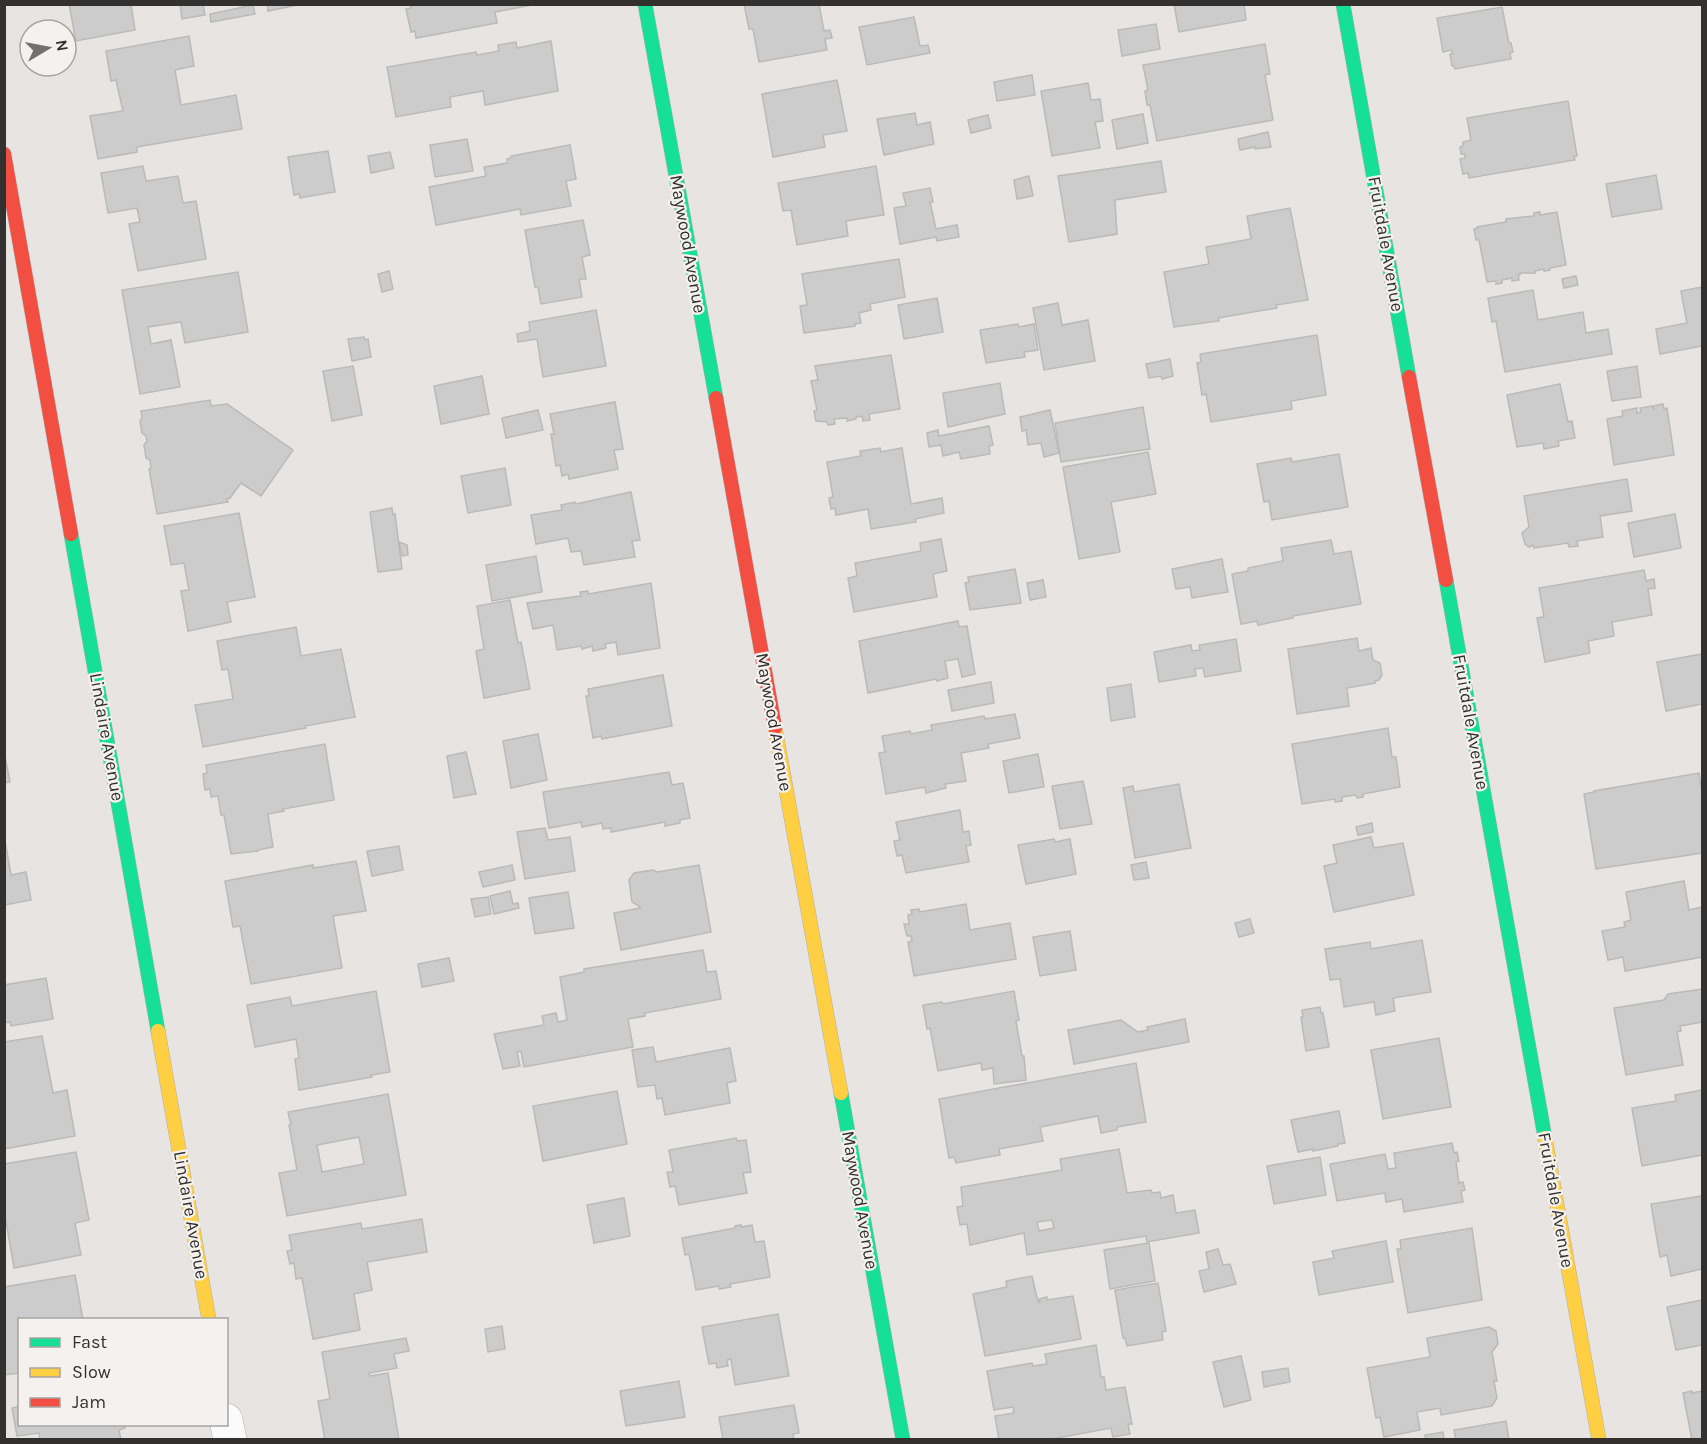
<svg xmlns="http://www.w3.org/2000/svg" width="1707" height="1444" viewBox="0 0 1707 1444" font-family="Karla,sans-serif">
	<style>
		.building { fill: #ccc; stroke: #babab9; stroke-width: 1.5; fill-rule: evenodd }
		.lines { fill: none; stroke-linecap: round; stroke-linejoin: round }
		.street-casing { stroke: #b1afad; stroke-width: 34 }
		.fast-casing { stroke: #b1afad; stroke-width: 15 }
		.slow-casing { stroke: #b1afad; stroke-width: 15 }
		.jam-casing { stroke: #b1afad; stroke-width: 15 }
		.street { stroke: #fbfbfb; stroke-width: 33 }
		.fast { stroke: #16e098; stroke-width: 14 }
		.slow { stroke: #ffcf43; stroke-width: 14 }
		.jam { stroke: #f24e42; stroke-width: 14 }
		.labels { text-anchor: middle; dominant-baseline: central; stroke-width: 4.5; stroke-linejoin: round; paint-order: stroke }
		.street-label { font-size: 18px; fill: #323130; stroke: #f5f1ee }
	</style>
	<rect width="100%" height="100%" fill="#e7e4e2"/>
	<g class="building">
		<polygon points="69,4 131,4 135,30 76,41"/>
		<polygon points="180,4 203,4 205,15 182,19"/>
		<polygon points="267,4 302,4 268,11"/>
		<polygon points="410,4 537,4 495,12 497,23 416,38 415,31 411,32 406,9 411,8"/>
		<polygon points="744,4 819,4 824,31 830,30 832,38 825,39 827,50 759,62 753,29 749,29"/>
		<polygon points="1174,4 1244,4 1246,20 1179,32"/>
		<polygon points="253,5 255,14 211,22 210,14"/>
		<polygon points="1502,7 1509,43 1511,43 1513,52 1510,53 1511,59 1455,69 1454,66 1452,66 1450,54 1453,54 1451,50 1443,52 1437,18"/>
		<polygon points="914,17 920,46 928,45 930,53 867,65 859,27"/>
		<polygon points="1156,24 1160,49 1122,56 1118,30"/>
		<polygon points="189,36 194,66 175,70 181,105 236,95 242,129 137,147 137,152 98,159 90,116 123,111 116,80 111,81 106,51"/>
		<polygon points="551,41 558,91 485,105 483,91 450,97 451,107 396,117 387,67 476,52 477,55 499,51 498,45 516,42 517,48"/>
		<polygon points="1265,44 1270,74 1265,75 1273,120 1157,141 1150,105 1147,105 1145,91 1148,90 1143,65"/>
		<polygon points="1032,75 1035,95 997,101 994,82"/>
		<polygon points="837,80 847,131 823,135 825,147 773,157 762,94"/>
		<polygon points="1088,83 1091,100 1100,99 1103,121 1095,122 1100,148 1052,156 1041,91"/>
		<polygon points="1568,101 1577,156 1574,156 1575,160 1469,178 1468,173 1463,174 1460,159 1465,158 1465,154 1461,154 1460,147 1463,146 1463,142 1471,140 1467,118"/>
		<polygon points="915,113 917,125 930,122 934,144 884,155 877,119"/>
		<polygon points="1143,114 1148,143 1117,149 1112,120"/>
		<polygon points="988,115 991,128 971,133 968,120"/>
		<polygon points="1268,132 1271,147 1255,149 1255,147 1240,150 1238,139"/>
		<polygon points="467,139 473,171 435,177 430,145"/>
		<polygon points="570,145 576,179 566,181 571,206 521,215 520,209 436,225 429,187 486,176 484,167 507,163 507,159 511,158 511,156"/>
		<polygon points="328,151 335,192 300,198 299,194 294,195 288,157"/>
		<polygon points="390,152 394,168 371,173 368,156"/>
		<polygon points="1161,161 1166,192 1115,200 1117,234 1069,242 1058,176"/>
		<polygon points="143,166 146,181 178,176 183,203 196,201 206,259 138,271 129,224 140,222 137,208 108,213 101,173"/>
		<polygon points="876,166 884,215 846,221 848,236 797,245 791,210 783,211 778,183"/>
		<polygon points="1656,175 1662,209 1612,217 1606,184"/>
		<polygon points="1029,176 1033,196 1017,199 1014,180"/>
		<polygon points="930,188 933,202 930,202 936,229 957,225 959,237 937,241 936,237 900,244 894,208 906,206 903,193"/>
		<polygon points="1290,208 1308,300 1276,305 1277,308 1218,318 1219,321 1174,327 1164,272 1209,264 1206,247 1251,239 1247,216"/>
		<polygon points="1540,212 1540,215 1557,212 1566,265 1550,268 1550,270 1544,271 1544,269 1535,271 1535,273 1520,273 1520,275 1518,276 1519,280 1512,281 1512,278 1502,280 1502,283 1496,284 1496,281 1487,282 1479,240 1476,240 1474,229 1477,229 1477,227 1506,222 1506,219 1534,216 1534,213"/>
		<polygon points="583,220 590,255 582,257 586,279 579,279 582,297 541,304 538,287 535,287 525,230"/>
		<polygon points="899,259 905,297 870,304 871,310 859,313 861,323 855,324 855,326 804,333 800,306 807,305 802,274"/>
		<polygon points="389,271 393,289 382,292 378,274"/>
		<polygon points="238,272 248,332 185,343 181,322 148,327 151,344 171,340 180,387 140,394 122,290"/>
		<polygon points="1576,276 1578,285 1564,288 1562,279"/>
		<polygon points="1702,287 1702,346 1660,354 1656,329 1687,323 1681,291"/>
		<polygon points="1533,290 1538,320 1583,312 1586,333 1608,329 1612,354 1505,372 1496,321 1492,322 1488,298"/>
		<polygon points="937,298 943,332 904,339 898,305"/>
		<polygon points="1058,303 1062,325 1088,320 1095,361 1044,370 1033,308"/>
		<polygon points="596,310 606,366 543,377 537,339 518,342 517,334 530,331 529,322"/>
		<polygon points="1018,324 1019,327 1034,324 1038,350 1024,352 1025,357 986,363 980,330"/>
		<polygon points="1317,335 1326,395 1291,401 1292,409 1211,422 1206,394 1202,395 1197,363 1201,362 1200,354"/>
		<polygon points="364,337 365,340 368,339 371,357 352,361 348,339"/>
		<polygon points="891,355 900,409 869,414 870,420 863,421 862,416 856,417 856,419 847,421 847,418 834,419 835,424 828,425 827,422 816,421 814,411 817,410 811,381 818,380 815,366"/>
		<polygon points="1170,359 1173,376 1162,379 1161,376 1149,378 1146,364"/>
		<polygon points="353,366 362,415 332,421 323,371"/>
		<polygon points="1637,366 1641,397 1612,401 1607,371"/>
		<polygon points="482,376 489,414 441,424 434,386"/>
		<polygon points="1000,383 1005,414 948,427 943,393"/>
		<polygon points="1560,384 1568,422 1572,421 1575,438 1558,441 1559,446 1544,449 1543,443 1517,447 1507,395"/>
		<polygon points="210,400 211,406 227,404 293,450 261,496 241,483 230,498 227,499 228,502 157,514 149,469 151,469 150,460 146,458 144,445 147,441 146,436 142,433 140,421 142,417 141,411"/>
		<polygon points="615,402 623,449 614,450 618,469 569,479 568,474 562,476 560,465 556,466 551,434 554,434 550,414"/>
		<polygon points="1663,404 1664,409 1667,408 1674,455 1614,465 1607,419 1623,416 1622,411 1637,408 1637,413 1641,412 1640,408 1652,406 1654,410 1653,406"/>
		<polygon points="1143,407 1150,449 1061,462 1055,423"/>
		<polygon points="538,410 543,430 506,438 502,418"/>
		<polygon points="1050,410 1059,453 1044,457 1041,443 1028,445 1026,430 1022,431 1020,417"/>
		<polygon points="989,426 993,445 989,446 990,454 961,459 959,452 943,456 941,445 929,447 927,433 938,430 939,436"/>
		<polygon points="880,448 881,452 902,448 911,504 942,498 944,513 915,519 916,522 871,529 868,509 836,515 835,508 831,509 829,498 833,497 827,462 861,456 860,451"/>
		<polygon points="1148,452 1156,494 1111,502 1120,552 1079,559 1063,467"/>
		<polygon points="1339,454 1348,507 1272,520 1269,501 1264,502 1257,464 1291,458 1292,462"/>
		<polygon points="505,468 511,505 468,513 461,476"/>
		<polygon points="1627,479 1632,511 1600,516 1603,537 1577,541 1578,546 1569,547 1568,543 1534,548 1533,545 1529,547 1525,544 1522,533 1529,527 1524,496"/>
		<polygon points="631,492 640,540 632,541 635,557 584,565 581,551 571,552 568,538 536,544 531,515 562,510 561,505 575,502 576,504"/>
		<polygon points="392,508 393,515 395,514 402,569 378,572 370,512"/>
		<polygon points="239,513 255,597 227,602 231,622 188,631 181,591 189,590 184,563 171,565 164,526"/>
		<polygon points="1675,514 1681,548 1634,557 1628,523"/>
		<polygon points="941,539 947,571 933,574 937,597 854,612 848,578 857,576 855,563 921,551 920,543"/>
		<polygon points="1331,540 1334,554 1351,551 1361,604 1293,616 1293,618 1258,625 1257,621 1241,624 1232,574 1248,571 1248,568 1283,561 1281,548"/>
		<polygon points="399,542 407,545 408,555 402,556"/>
		<polygon points="536,556 542,592 492,601 486,565"/>
		<polygon points="1222,559 1228,592 1192,598 1190,587 1176,589 1172,569"/>
		<polygon points="1015,569 1021,603 970,610 965,583 969,582 968,577"/>
		<polygon points="1644,570 1646,581 1654,579 1655,588 1648,589 1652,615 1612,622 1614,636 1588,641 1590,653 1545,662 1537,618 1544,617 1539,588"/>
		<polygon points="1043,580 1046,597 1030,600 1027,583"/>
		<polygon points="651,583 660,648 618,655 616,642 605,644 606,648 593,651 592,646 582,649 581,646 557,650 553,625 533,629 527,603 581,596 580,592 588,591 588,594"/>
		<polygon points="510,600 518,643 521,642 530,689 484,698 476,651 484,649 477,606"/>
		<polygon points="958,621 959,627 967,626 975,674 962,677 958,659 945,661 948,678 937,681 936,679 868,693 859,641"/>
		<polygon points="296,627 301,656 341,649 355,717 305,726 306,728 203,747 195,705 233,699 228,669 222,670 217,641"/>
		<polygon points="1357,638 1359,651 1371,648 1373,660 1380,663 1382,675 1379,680 1375,681 1375,683 1347,688 1349,706 1297,714 1288,649"/>
		<polygon points="1236,639 1241,671 1205,677 1203,668 1195,669 1196,676 1159,682 1154,652 1191,645 1192,651 1200,650 1199,645"/>
		<polygon points="1702,654 1702,704 1666,711 1657,662"/>
		<polygon points="663,675 672,726 602,739 601,736 593,738 586,696 589,696 588,689"/>
		<polygon points="991,682 994,703 952,711 948,690"/>
		<polygon points="1131,684 1135,717 1111,721 1107,688"/>
		<polygon points="1015,714 1020,738 988,744 989,748 961,753 966,781 945,784 946,788 926,793 925,787 886,794 879,753 885,752 882,736 910,731 911,734 932,730 931,725 984,716 985,719"/>
		<polygon points="1388,728 1392,757 1396,757 1400,787 1363,794 1363,797 1357,798 1356,795 1342,797 1342,801 1335,802 1335,799 1302,804 1292,744"/>
		<polygon points="538,734 547,780 511,788 503,741"/>
		<polygon points="325,744 334,800 283,809 284,811 268,814 273,847 258,850 258,851 231,854 224,815 221,815 218,796 211,797 210,789 205,790 203,774 207,773 206,765"/>
		<polygon points="4,751 10,782 4,783"/>
		<polygon points="466,752 476,794 454,798 447,756"/>
		<polygon points="1038,754 1044,787 1009,793 1003,761"/>
		<polygon points="669,772 672,785 683,783 690,818 680,820 680,823 665,826 665,822 611,832 611,828 603,829 602,823 582,827 581,822 549,828 543,792"/>
		<polygon points="1699,773 1702,794 1702,853 1596,869 1584,794 1594,792 1594,791"/>
		<polygon points="1083,781 1092,824 1060,829 1052,786"/>
		<polygon points="1179,784 1191,848 1135,858 1123,788 1133,786 1134,792"/>
		<polygon points="960,810 963,832 969,831 971,845 966,846 969,862 906,873 902,855 897,856 894,841 900,840 896,822"/>
		<polygon points="1372,823 1373,832 1358,835 1356,827"/>
		<polygon points="545,828 548,840 570,837 575,871 525,879 517,832"/>
		<polygon points="4,835 11,875 26,872 31,900 4,905"/>
		<polygon points="1371,837 1374,848 1403,843 1414,895 1334,912 1324,866 1337,863 1333,845"/>
		<polygon points="1054,839 1055,842 1070,839 1076,874 1026,884 1018,845"/>
		<polygon points="399,846 403,870 372,876 367,851"/>
		<polygon points="356,861 366,911 333,916 342,968 251,984 240,926 233,927 225,881 313,865 313,868"/>
		<polygon points="1146,862 1149,878 1134,880 1131,865"/>
		<polygon points="512,865 515,880 483,887 479,872"/>
		<polygon points="699,865 711,932 621,950 614,913 640,908 639,906 632,902 629,880 634,873 653,870 657,872"/>
		<polygon points="1684,881 1689,910 1702,907 1702,957 1625,971 1623,957 1608,960 1602,931 1625,927 1624,922 1631,920 1626,892"/>
		<polygon points="510,891 513,904 518,903 519,908 494,914 490,896"/>
		<polygon points="568,892 574,928 535,934 529,898"/>
		<polygon points="488,897 491,914 475,917 471,899"/>
		<polygon points="966,904 970,930 1010,923 1016,959 914,976 908,942 912,941 911,936 907,936 904,924 909,924 908,915 912,914 911,910 919,909 920,912"/>
		<polygon points="1250,919 1254,933 1239,937 1235,923"/>
		<polygon points="1070,931 1076,970 1040,976 1033,937"/>
		<polygon points="1422,940 1431,992 1393,998 1395,1011 1376,1015 1374,1002 1344,1007 1340,979 1330,980 1325,949 1370,942 1371,949"/>
		<polygon points="703,950 707,972 716,971 721,999 645,1013 645,1016 628,1019 633,1047 524,1067 521,1051 517,1052 520,1066 503,1069 494,1034 544,1025 542,1016 556,1013 558,1022 567,1020 560,977 584,972 584,969"/>
		<polygon points="449,958 454,981 422,987 418,964"/>
		<polygon points="46,978 53,1019 11,1026 10,1022 4,1023 4,985"/>
		<polygon points="1702,989 1702,1022 1680,1026 1681,1031 1677,1032 1683,1065 1626,1075 1614,1008 1664,1000 1668,994"/>
		<polygon points="376,991 390,1072 371,1075 372,1077 299,1090 295,1059 299,1058 296,1039 255,1047 247,1005 290,997 292,1006"/>
		<polygon points="1014,991 1019,1020 1016,1021 1022,1056 1024,1056 1026,1080 994,1084 993,1068 982,1070 981,1063 938,1071 930,1028 927,1029 923,1005 942,1002 943,1004"/>
		<polygon points="1320,1007 1321,1013 1323,1013 1329,1047 1306,1051 1301,1017 1303,1017 1302,1010"/>
		<polygon points="1185,1019 1189,1042 1074,1064 1068,1030 1121,1020 1138,1032 1148,1030 1147,1027"/>
		<polygon points="42,1036 53,1093 67,1090 75,1136 4,1149 4,1042"/>
		<polygon points="1439,1038 1451,1107 1383,1119 1371,1050"/>
		<polygon points="653,1047 656,1062 730,1048 736,1081 727,1083 730,1103 665,1115 662,1098 657,1099 655,1085 638,1087 632,1050"/>
		<polygon points="1136,1063 1146,1122 1117,1127 1117,1130 1101,1133 1098,1116 1040,1127 1043,1141 999,1149 1000,1155 956,1163 954,1157 949,1158 939,1099"/>
		<polygon points="1702,1090 1702,1155 1642,1166 1632,1108 1676,1101 1675,1095"/>
		<polygon points="617,1091 627,1144 543,1161 533,1106"/>
		<path d="M388,1094l18,101 -119,21 -8,-43 18,-3 -8,-45h2l-3,-13zM359,1137l5,27 -42,8 -5,-27z"/>
		<polygon points="1339,1111 1345,1143 1338,1144 1338,1146 1313,1151 1313,1149 1298,1152 1291,1120"/>
		<polygon points="736,1138 737,1141 746,1140 751,1172 743,1173 747,1193 679,1205 675,1186 670,1187 667,1172 673,1172 669,1150"/>
		<polygon points="1452,1143 1454,1153 1457,1152 1459,1161 1456,1162 1459,1183 1463,1182 1465,1190 1461,1191 1463,1202 1404,1212 1402,1199 1386,1202 1385,1193 1337,1201 1330,1164 1385,1154 1388,1169 1396,1168 1394,1153"/>
		<path d="M1119,1149l8,44 24,-3 1,3 8,-1 1,6 12,-3 3,18 19,-3 4,23 -52,9 -1,-6 -119,19 -3,-22 -54,12 -3,-21 -7,1 -3,-18 6,-1 -2,-19 101,-17 -2,-11zM1052,1220l2,8 -15,3 -2,-9z"/>
		<polygon points="76,1152 89,1220 75,1223 81,1255 14,1268 4,1209 4,1164"/>
		<polygon points="1320,1157 1326,1195 1274,1204 1267,1166"/>
		<polygon points="1702,1196 1702,1269 1671,1276 1667,1255 1660,1257 1651,1204"/>
		<polygon points="624,1198 630,1236 594,1243 587,1205"/>
		<polygon points="422,1219 427,1252 367,1262 372,1290 354,1294 360,1330 313,1339 302,1278 296,1279 294,1263 290,1264 287,1251 292,1250 289,1235 361,1223 362,1229"/>
		<polygon points="741,1225 741,1227 752,1225 755,1242 764,1241 770,1277 730,1284 731,1287 719,1289 719,1286 696,1290 689,1254 685,1255 682,1238 735,1228 735,1226"/>
		<polygon points="1472,1228 1482,1300 1408,1313 1397,1249 1401,1249 1400,1240"/>
		<polygon points="1386,1241 1393,1282 1319,1295 1313,1262 1334,1258 1332,1251"/>
		<polygon points="1149,1243 1155,1281 1110,1289 1104,1250"/>
		<polygon points="1218,1249 1223,1265 1230,1264 1236,1284 1204,1292 1199,1271 1209,1269 1206,1252"/>
		<polygon points="75,1275 83,1320 20,1320 20,1373 4,1375 4,1287"/>
		<polygon points="1032,1276 1038,1302 1040,1302 1039,1299 1047,1297 1047,1300 1073,1296 1081,1339 985,1356 973,1294 1007,1287 1006,1281"/>
		<polygon points="1158,1283 1166,1331 1162,1332 1163,1340 1127,1346 1125,1338 1123,1338 1115,1290"/>
		<polygon points="1702,1300 1702,1345 1676,1350 1667,1307"/>
		<polygon points="778,1314 789,1376 735,1385 731,1359 727,1360 728,1366 717,1368 716,1363 709,1364 702,1327"/>
		<polygon points="502,1326 505,1349 488,1352 485,1329"/>
		<polygon points="1489,1327 1496,1331 1498,1344 1492,1352 1497,1381 1494,1381 1497,1398 1492,1406 1441,1415 1440,1408 1417,1412 1420,1430 1384,1437 1380,1417 1376,1418 1367,1368 1430,1357 1427,1338"/>
		<polygon points="406,1338 409,1351 394,1354 397,1368 369,1373 370,1376 388,1373 399,1440 325,1440 318,1401 330,1399 322,1352"/>
		<polygon points="1096,1345 1101,1377 1104,1377 1106,1390 1125,1387 1132,1424 1128,1424 1130,1434 1113,1437 1111,1428 1046,1440 999,1440 995,1416 1014,1413 1013,1407 994,1410 987,1371 1032,1363 1033,1366 1047,1364 1045,1354"/>
		<polygon points="1241,1356 1251,1400 1224,1407 1213,1362"/>
		<polygon points="1288,1368 1290,1382 1264,1387 1262,1372"/>
		<polygon points="679,1381 685,1417 626,1426 620,1391"/>
		<polygon points="1692,1391 1692,1393 1702,1391 1702,1440 1692,1440 1683,1393"/>
		<polygon points="794,1405 799,1433 793,1434 794,1440 723,1440 719,1417"/>
		<polygon points="20,1406 20,1424 125,1424 125,1428 119,1430 121,1440 40,1440 39,1433 17,1436 12,1408"/>
		<polygon points="1506,1421 1509,1440 1456,1440 1454,1430"/>
		<polygon points="1443,1432 1444,1440 1426,1440 1425,1435"/>
	</g>
	<g class="lines">
		<defs>
			<polyline id="street" points="226,1420 230,1440"/>
			<g id="fast">
				<polyline points="645,4 716,398"/>
				<polyline points="1343,4 1409,377"/>
				<polyline points="71,534 158,1031"/>
				<polyline points="1446,580 1545,1138"/>
				<polyline points="841,1093 903,1440"/>
			</g>
			<g id="slow">
				<polyline points="775,728 841,1093"/>
				<polyline points="158,1031 209,1320"/>
				<polyline points="1545,1138 1599,1440"/>
			</g>
			<g id="jam">
				<polyline points="4,154 71,534"/>
				<polyline points="1409,377 1446,580"/>
				<polyline points="716,398 775,728"/>
			</g>
		</defs>
		<use href="#street" class="street-casing"/>
		<use href="#fast" class="fast-casing"/>
		<use href="#slow" class="slow-casing"/>
		<use href="#jam" class="jam-casing"/>
		<use href="#street" class="street"/>
		<use href="#fast" class="fast"/>
		<use href="#slow" class="slow"/>
		<use href="#jam" class="jam"/>
	</g>
	<g class="labels">
		<g class="street-label">
			<text transform="translate(688 244) rotate(80)">Maywood Avenue</text>
			<text transform="translate(1386 244) rotate(80)">Fruitdale Avenue</text>
			<text transform="translate(774 722) rotate(80)">Maywood Avenue</text>
			<text transform="translate(1471 722) rotate(80)">Fruitdale Avenue</text>
			<text transform="translate(107 737) rotate(80)">Lindaire Avenue</text>
			<text transform="translate(860 1200) rotate(80)">Maywood Avenue</text>
			<text transform="translate(1556 1200) rotate(80)">Fruitdale Avenue</text>
			<text transform="translate(191 1215) rotate(80)">Lindaire Avenue</text>
		</g>
	</g>
	<rect width="1707" height="1444" fill="none" stroke="#323130" stroke-width="12"/>
	<rect x="18" y="1318" width="210" height="108" fill="#f5f1ee" stroke="#a7a4a2" stroke-width="1.5"/>
	<rect x="30" y="1338" width="30" height="9" fill="#16e098" stroke="#a7a4a2" stroke-width="1.5"/>
	<text x="72" y="1348" font-size="18" fill="#323130">Fast</text>
	<rect x="30" y="1368" width="30" height="9" fill="#ffcf43" stroke="#a7a4a2" stroke-width="1.5"/>
	<text x="72" y="1378" font-size="18" fill="#323130">Slow</text>
	<rect x="30" y="1398" width="30" height="9" fill="#f24e42" stroke="#a7a4a2" stroke-width="1.5"/>
	<text x="72" y="1408" font-size="18" fill="#323130">Jam</text>
	<g transform="translate(48 48) rotate(80)"><circle r="28" fill="#f5f1ee" stroke="#a7a4a2" stroke-width="1.5"/>
	<path d="M0-4.5L10 22L0 15L-10 22Z" fill="#71706e"/>
	<text y="-9" font-size="16" font-weight="bold" text-anchor="middle" fill="#323130">N</text>
	</g>
</svg>
